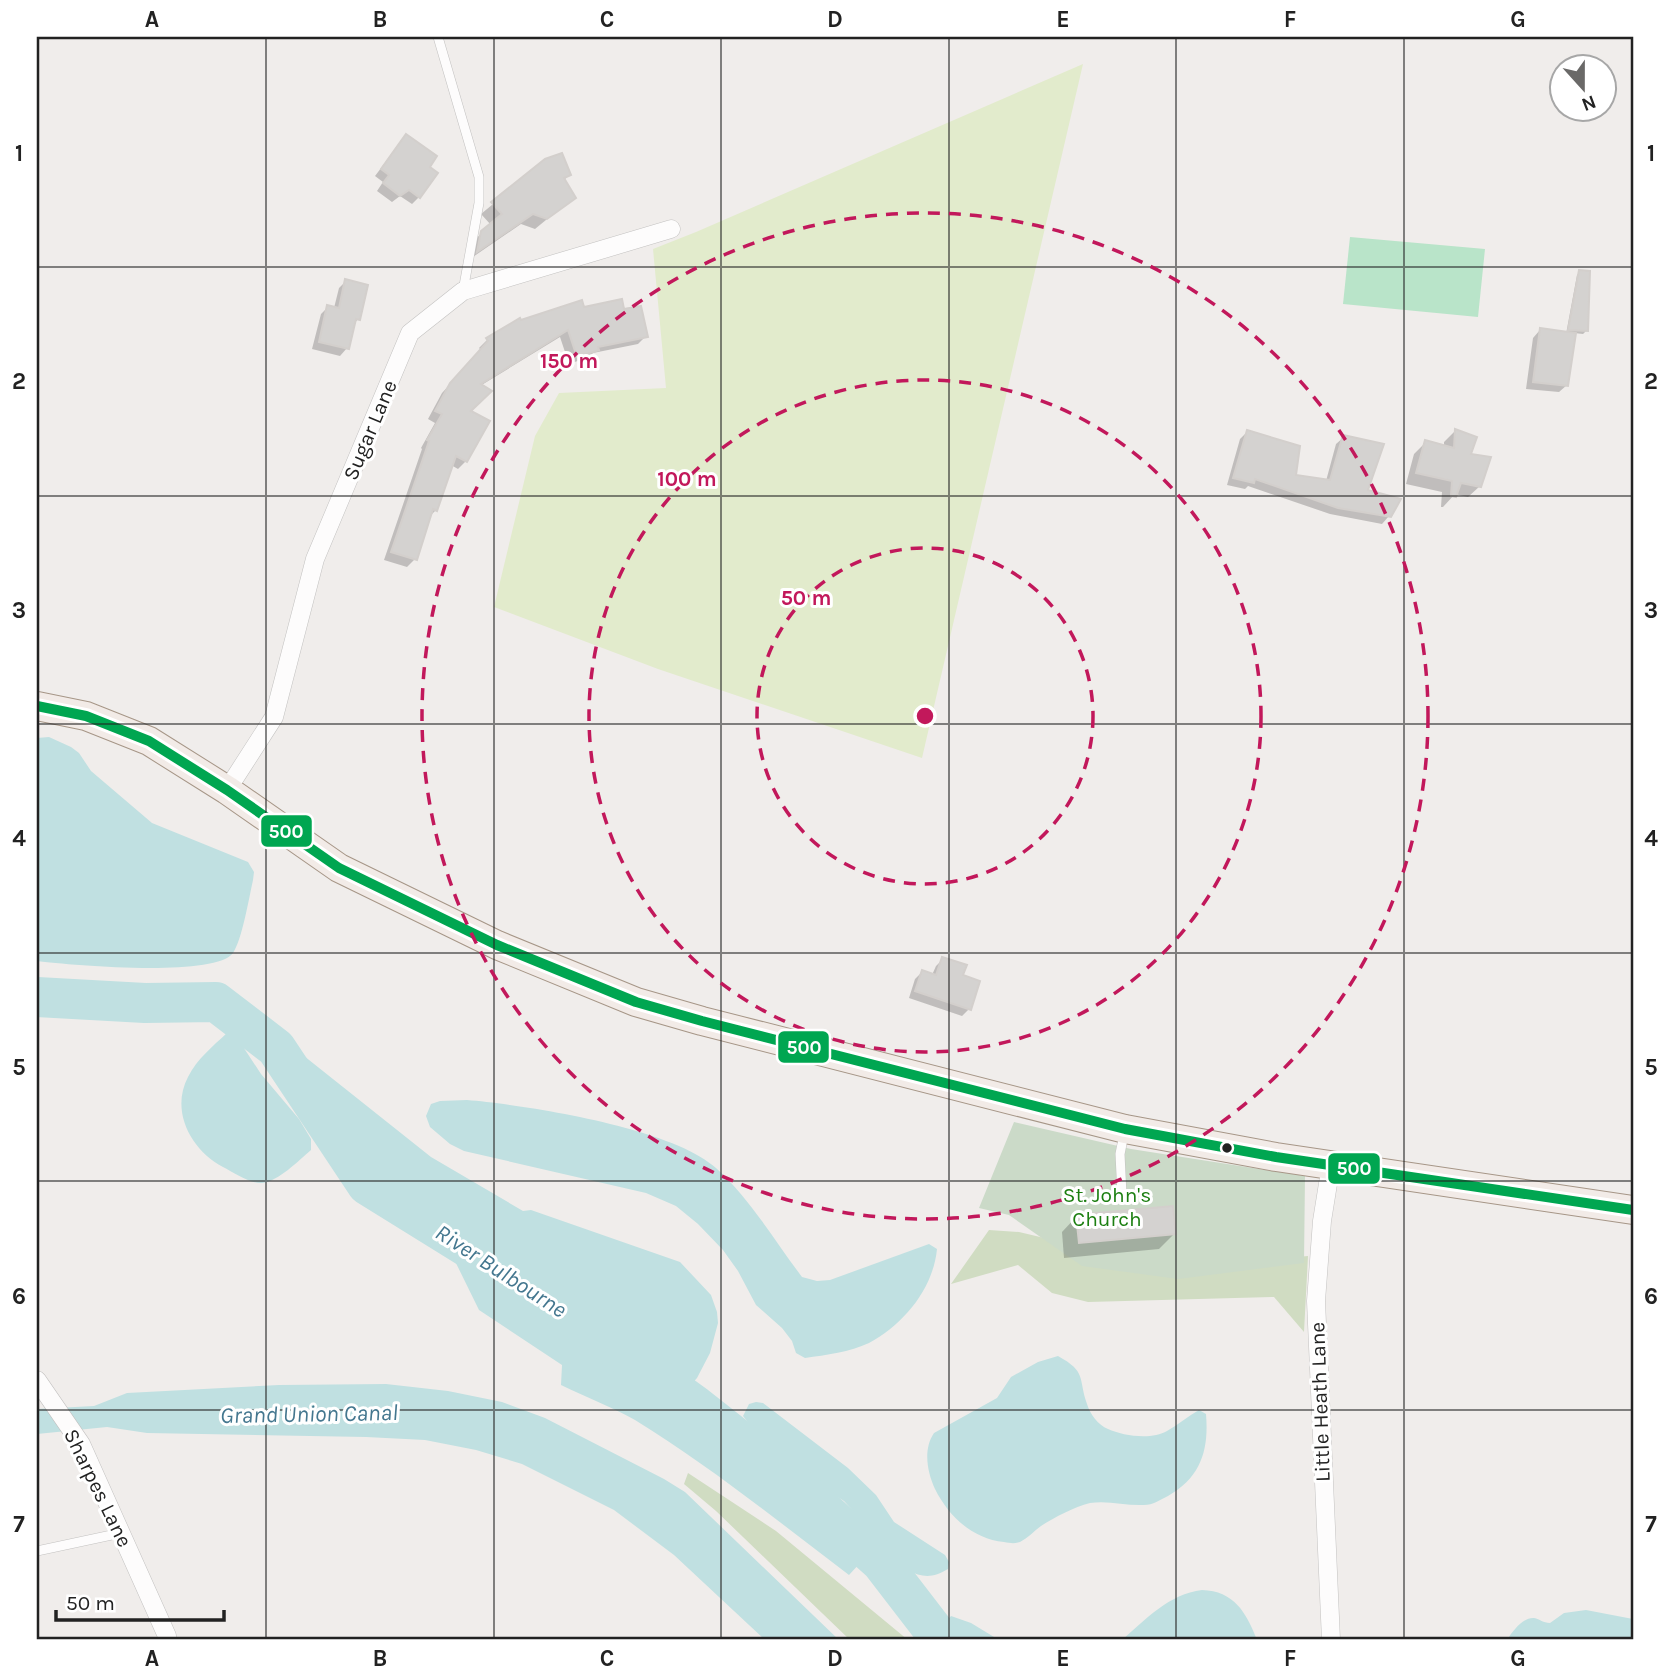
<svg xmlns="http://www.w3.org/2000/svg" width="1670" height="1677" viewBox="0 0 1670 1677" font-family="Karla,sans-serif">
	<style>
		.grass { fill: #e2ebcc }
		.forest { fill: #d0dcc2 }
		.cemetery { fill: #cbdac8 }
		.pitch { fill: #b9e4c9 }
		.water { fill: #c0e0e1 }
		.shadow { fill: #0003 }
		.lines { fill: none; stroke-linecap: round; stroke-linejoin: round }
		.river { stroke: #c0e0e1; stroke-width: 40 }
		.building { fill: #d4d2d0; stroke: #d3cfcc; stroke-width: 2 }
		.lane-casing { stroke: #c3c2c1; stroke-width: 10 }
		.street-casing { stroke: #c3c2c1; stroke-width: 19 }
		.primary-casing { stroke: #a69687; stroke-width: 30 }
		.lane { stroke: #fdfcfc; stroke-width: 9 }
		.street { stroke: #fdfcfc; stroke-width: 18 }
		.primary { stroke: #f2ebe7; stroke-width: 28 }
		.bus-1-casing { stroke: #fff; stroke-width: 16 }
		.bus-1 { stroke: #00a651; stroke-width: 10 }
		.grid { fill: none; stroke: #222; stroke-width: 2; stroke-opacity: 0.55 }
		.ring { fill: none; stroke: #c2185b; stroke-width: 3.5; stroke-dasharray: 12 9 }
		.bus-dot { fill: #222; stroke: #fff; stroke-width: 2.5 }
		.labels { text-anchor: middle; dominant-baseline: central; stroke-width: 6; stroke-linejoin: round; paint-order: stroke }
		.street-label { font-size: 21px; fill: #222; stroke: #fff }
		.park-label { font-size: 21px; fill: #1c7f11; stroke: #fff }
		.water-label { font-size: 23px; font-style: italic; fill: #44778f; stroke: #fff }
		.centre { fill: #c2185b; stroke: #fff; stroke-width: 3.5 }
		.ring-label { font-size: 21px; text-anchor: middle; font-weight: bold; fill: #c2185b; stroke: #fff; stroke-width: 6; stroke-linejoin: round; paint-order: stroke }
		.line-badge { stroke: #fff; stroke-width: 2.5 }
		.badge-label { font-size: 19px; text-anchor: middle; font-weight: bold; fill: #fff }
		.neatline { fill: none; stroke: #222; stroke-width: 2.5 }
		.grid-label { font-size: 23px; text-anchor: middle; font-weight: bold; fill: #222 }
	</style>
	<rect width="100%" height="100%" fill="#f0edeb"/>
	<polygon class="grass" points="1083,64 922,758 658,669 494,607 535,436 559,393 666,388 653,249 696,232"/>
	<g class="forest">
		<polygon points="989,1230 1019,1232 1142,1261 1232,1263 1308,1256 1304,1332 1274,1297 1088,1302 1052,1293 1018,1265 951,1284"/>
		<polygon points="688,1473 776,1531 908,1640 850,1640 716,1511 684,1484"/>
	</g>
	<polygon class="cemetery" points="1014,1122 1131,1149 1305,1176 1304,1263 1178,1279 1082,1266 1009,1215 979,1208"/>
	<polygon class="pitch" points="1350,237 1485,249 1478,317 1343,304"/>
	<g class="water">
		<path d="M49,737l22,10 8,6 12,18 61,52 96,39 6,10 -1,8c-4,18 -11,60 -20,73 -18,25 -164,12 -196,8v-223z"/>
		<path d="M227,1033l9,3 25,38 38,45 12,20v11c-13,11 -32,31 -49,33 -12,1 -29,-11 -39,-16 -32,-17 -53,-56 -35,-90 9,-18 25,-31 39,-44z"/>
		<polygon points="299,1052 431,1157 523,1211 531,1210 680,1262 711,1295 717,1312 718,1323 710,1353 697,1378 688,1388 553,1291 387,1184 364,1162 292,1058"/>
		<path d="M467,1100c60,5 206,28 249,68 34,31 59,73 86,109l15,4 13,-1 99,-36 8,5c-4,40 -33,75 -68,94 -19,9 -43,12 -64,15l-9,-5 -4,-12 -10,-13 -26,-23 -18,-34 -15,-21 -25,-26 -22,-18 -30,-13 -182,-42 -14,-7 -20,-17 -4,-11 5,-12 9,-3z"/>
		<path d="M452,1255c83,51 169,100 246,161 58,45 109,98 163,146l-12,13c-70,-53 -139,-109 -214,-155 -23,-13 -49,-23 -74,-35l1,-20 -83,-55z"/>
		<path d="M1058,1356c29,16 20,22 29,48 3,10 11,21 21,25 15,7 44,11 59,2 11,-6 21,-15 32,-21l7,4c3,36 -5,63 -38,82 -8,4 -15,9 -24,9 -18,1 -36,-5 -54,-2 -16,4 -35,14 -49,23 -7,5 -13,12 -21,16 -6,2 -10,1 -16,0 -31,-3 -55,-25 -69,-53 -8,-17 -12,-40 -1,-56l63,-35 14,-21 27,-15z"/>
		<polygon points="386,1384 448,1391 502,1402 545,1418 664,1479 685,1492 839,1640 765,1640 674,1555 614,1510 522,1464 476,1450 425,1440 366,1437 147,1433 107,1427 37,1434 37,1409 94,1406 127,1393 279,1385"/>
		<path d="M756,1402l7,1 85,65 28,27 18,27 51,33 4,7 -1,7c-15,9 -25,9 -41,1l-63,-69 -34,-21 -55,-49 -12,-15 6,-12z"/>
		<path d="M1202,1590c32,1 44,22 55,50h-135c24,-21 47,-46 80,-50z"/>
		<path d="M1586,1610l47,9v21h-126c5,-8 16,-23 27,-22 6,1 9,5 16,5l14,-10z"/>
		<polygon points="951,1616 971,1623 999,1640 954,1640 945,1630 947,1621"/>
	</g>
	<g class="shadow">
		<polygon points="400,143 427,167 419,197 412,204 400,196 392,202 377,191 383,182 375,176"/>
		<polygon points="546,160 569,175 564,180 574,197 535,229 521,224 467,261 470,244 491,225 481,214"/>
		<polygon points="1580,272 1586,331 1583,334 1574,333 1567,385 1559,392 1526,389 1533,338 1540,330 1566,334 1577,275"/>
		<polygon points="346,281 358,319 353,325 347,348 340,356 312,349 321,314 328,307 334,308 339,288"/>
		<polygon points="583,309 623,311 646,336 638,344 593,353 589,357 569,364 560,337 480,386 469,411 466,461 458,469 451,465 436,510 429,517 415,559 407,567 384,560 422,449 421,448 435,423 428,419 442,393 481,350 479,348 487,340"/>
		<polygon points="1455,431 1469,456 1480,486 1468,497 1455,494 1443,507 1441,507 1442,492 1406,484 1414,454 1426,442 1444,447 1444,442"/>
		<polygon points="1247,432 1294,477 1326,481 1336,444 1344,437 1365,491 1389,516 1382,524 1330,514 1248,486 1245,489 1227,485 1240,439"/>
		<polygon points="943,959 961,976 969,1009 962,1016 909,998 915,979 922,972 932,975 936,966"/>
		<polygon points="1077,1216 1174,1234 1159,1249 1064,1258 1062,1232"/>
	</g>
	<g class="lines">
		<polyline class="river" points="37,997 145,1003 216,1002 276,1048 367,1185 496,1265 601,1337 696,1406 784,1475 881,1562 941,1640"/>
	</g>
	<g class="building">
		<polygon points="406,134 437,156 430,167 438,173 420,198 409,190 400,196 383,183 389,175 381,169"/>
		<polygon points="562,153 571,175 564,178 576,198 547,219 533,214 477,252 481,231 502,214 491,202 545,159"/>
		<polygon points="1579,270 1590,271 1588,331 1568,330"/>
		<polygon points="345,279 368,285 360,320 356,319 349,349 319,342 327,305 339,308"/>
		<polygon points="622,299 624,309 641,306 648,337 598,347 599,350 577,357 568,330 481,384 492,391 471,411 490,421 467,462 456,456 437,511 433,509 417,560 391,552 429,441 427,440 442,414 435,411 450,383 488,341 486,338 520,318 521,320 582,300 584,307"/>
		<polygon points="1540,328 1576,333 1568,386 1533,382"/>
		<polygon points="1455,429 1477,437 1471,454 1491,457 1481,487 1461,483 1456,497 1451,496 1452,481 1416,473 1425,440 1454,448"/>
		<polygon points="1247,430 1300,446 1296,475 1330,480 1343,435 1384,444 1368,490 1401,499 1391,517 1338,508 1255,479 1254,483 1233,478"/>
		<polygon points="942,957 967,965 963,975 980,981 971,1010 915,991 922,970 936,975"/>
		<polygon points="1173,1206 1176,1234 1079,1243 1076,1215"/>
	</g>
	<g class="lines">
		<defs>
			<g id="lane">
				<polyline points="438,37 479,177 479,203 463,291"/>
				<polyline points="1122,1195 1120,1154 1124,1134"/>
				<polyline points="37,1551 121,1533"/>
			</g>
			<g id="street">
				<polyline points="227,790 274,717 315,559 410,333 463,291 671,229"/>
				<polyline points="37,1380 81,1444 167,1636 166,1640"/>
				<polyline points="1331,1640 1316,1301 1322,1221 1331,1165"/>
			</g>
			<polyline id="primary" points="37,706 86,716 149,741 227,790 339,868 497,945 636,1002 702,1021 1125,1129 1276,1157 1633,1210"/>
		</defs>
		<use href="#lane" class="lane-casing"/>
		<use href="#street" class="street-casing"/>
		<use href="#primary" class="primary-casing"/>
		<use href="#lane" class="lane"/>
		<use href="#street" class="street"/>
		<use href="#primary" class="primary"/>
		<defs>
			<polyline id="bus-1" points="37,706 86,716 149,741 227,790 339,868 497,945 636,1002 702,1021 1125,1129 1276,1157 1633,1210"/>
		</defs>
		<use href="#bus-1" class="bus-1-casing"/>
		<use href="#bus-1" class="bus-1"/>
	</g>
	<path class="grid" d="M266,37v1603M494,37v1603M721,37v1603M949,37v1603M1176,37v1603M1404,37v1603M37,267h1596M37,496h1596M37,724h1596M37,953h1596M37,1181h1596M37,1410h1596"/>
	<g class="ring">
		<circle cx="925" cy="716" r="168"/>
		<circle cx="925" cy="716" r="336"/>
		<circle cx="925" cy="716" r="503"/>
	</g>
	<circle class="bus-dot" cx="1227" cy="1148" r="6"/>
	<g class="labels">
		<g class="street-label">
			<text transform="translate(370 430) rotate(-67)">Sugar Lane</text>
			<text transform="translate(1320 1402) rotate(-92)">Little Heath Lane</text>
			<text transform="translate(98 1488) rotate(64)">Sharpes Lane</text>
		</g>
		<g class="park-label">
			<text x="1107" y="1195">St. John's<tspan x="1107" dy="24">Church</tspan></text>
		</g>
		<g class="water-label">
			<text transform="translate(501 1271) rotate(33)">River Bulbourne</text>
			<text transform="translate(309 1414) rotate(-1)">Grand Union Canal</text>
		</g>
	</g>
	<circle cx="925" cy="716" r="10" class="centre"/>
	<g class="ring-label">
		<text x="569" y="368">150 m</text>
		<text x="687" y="486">100 m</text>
		<text x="806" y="605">50 m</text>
	</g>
	<g class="line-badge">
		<rect x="260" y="814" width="53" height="34" rx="7" fill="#00a651"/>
		<rect x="777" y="1030" width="53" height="34" rx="7" fill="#00a651"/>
		<rect x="1327" y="1152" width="54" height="33" rx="7" fill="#00a651"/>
	</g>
	<g class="badge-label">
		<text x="286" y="838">500</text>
		<text x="804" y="1054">500</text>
		<text x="1354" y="1175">500</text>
	</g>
	<rect width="1670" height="1677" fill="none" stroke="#ffffff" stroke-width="77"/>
	<g transform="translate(1583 88) rotate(159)"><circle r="33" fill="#ffffff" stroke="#a7a7a7" stroke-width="2"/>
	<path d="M0-5L12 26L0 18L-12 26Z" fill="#6a6968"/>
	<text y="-10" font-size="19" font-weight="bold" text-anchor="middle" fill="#222222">N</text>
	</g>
	<path d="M56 1610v10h168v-10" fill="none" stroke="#222222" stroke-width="3.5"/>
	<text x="66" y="1610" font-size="21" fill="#222222" stroke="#ffffff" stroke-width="5" paint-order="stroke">50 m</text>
	<rect x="38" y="38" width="1594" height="1600" class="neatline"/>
	<g class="grid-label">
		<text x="152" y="27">A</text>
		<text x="380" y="27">B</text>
		<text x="607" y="27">C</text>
		<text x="835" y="27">D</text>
		<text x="1063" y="27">E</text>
		<text x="1290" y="27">F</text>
		<text x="1518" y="27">G</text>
		<text x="19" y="161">1</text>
		<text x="1651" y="161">1</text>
		<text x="19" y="389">2</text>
		<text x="1651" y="389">2</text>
		<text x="19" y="618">3</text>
		<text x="1651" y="618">3</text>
		<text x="19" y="846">4</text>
		<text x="1651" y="846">4</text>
		<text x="19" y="1075">5</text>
		<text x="1651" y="1075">5</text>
		<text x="19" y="1304">6</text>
		<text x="1651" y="1304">6</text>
		<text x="19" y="1532">7</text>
		<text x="1651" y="1532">7</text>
		<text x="152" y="1666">A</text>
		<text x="380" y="1666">B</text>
		<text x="607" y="1666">C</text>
		<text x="835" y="1666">D</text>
		<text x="1063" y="1666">E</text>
		<text x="1290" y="1666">F</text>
		<text x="1518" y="1666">G</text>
	</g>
</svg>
